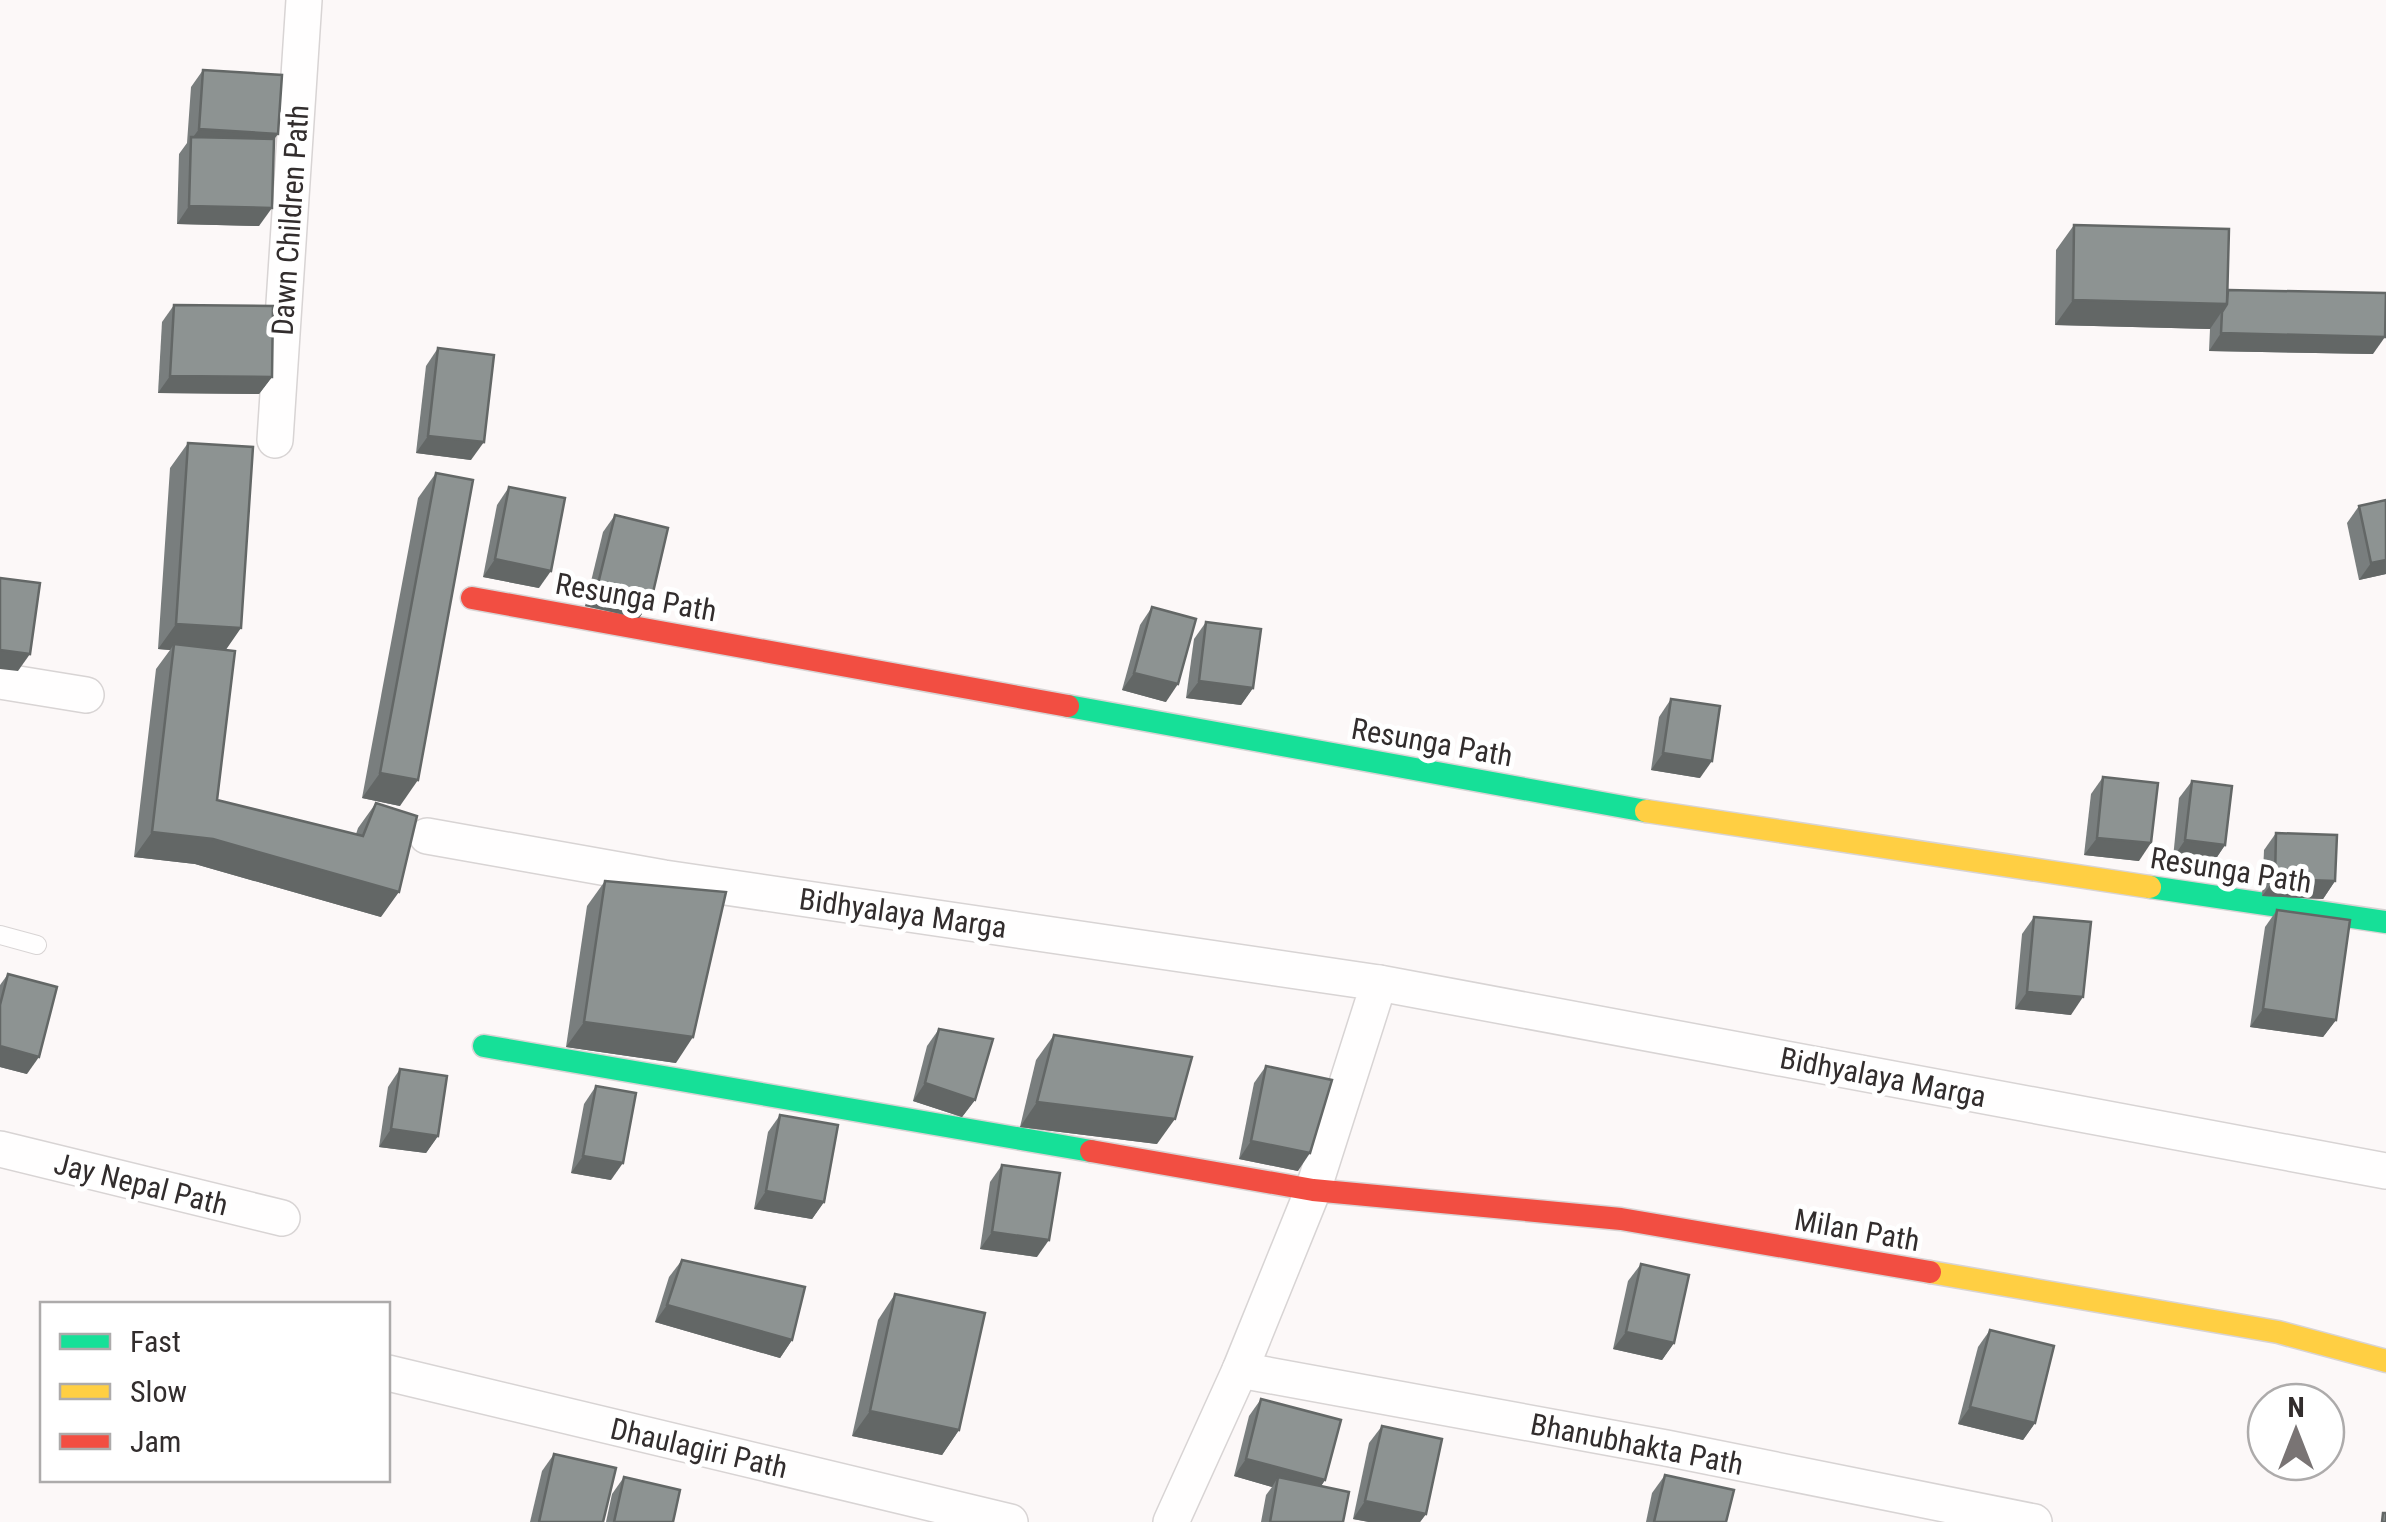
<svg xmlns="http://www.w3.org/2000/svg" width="2386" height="1522" viewBox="0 0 2386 1522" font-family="'Roboto Condensed',sans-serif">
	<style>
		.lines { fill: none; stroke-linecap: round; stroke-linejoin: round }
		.lane-casing { stroke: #d8d4d4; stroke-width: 20 }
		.street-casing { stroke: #d8d4d4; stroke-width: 38 }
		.fast-casing { stroke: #d8d4d4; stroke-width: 25 }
		.slow-casing { stroke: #d8d4d4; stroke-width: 25 }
		.jam-casing { stroke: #d8d4d4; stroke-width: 25 }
		.lane { stroke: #fffefe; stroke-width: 18 }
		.street { stroke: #fffefe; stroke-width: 35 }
		.fast { stroke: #16e098; stroke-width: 22 }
		.slow { stroke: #ffcf43; stroke-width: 22 }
		.jam { stroke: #f24e42; stroke-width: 22 }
		.wall { fill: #797e7e }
		.shaded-wall { fill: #636766 }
		.building { fill: #8d9392; stroke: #636766; stroke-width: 2.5 }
		.labels { text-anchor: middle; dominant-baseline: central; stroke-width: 10; stroke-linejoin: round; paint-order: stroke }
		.street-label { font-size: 30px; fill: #322d2d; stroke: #fff }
	</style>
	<rect width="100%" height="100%" fill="#fcf8f8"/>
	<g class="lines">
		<defs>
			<polyline id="lane" points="0,935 37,945"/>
			<g id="street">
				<polyline points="275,440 304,0"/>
				<polyline points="0,681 86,695"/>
				<polyline points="427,836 664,878 1379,983 1313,1190 1240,1370 1171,1522"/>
				<polyline points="1379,983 2386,1171"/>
				<polyline points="0,1149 282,1218"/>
				<polyline points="1240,1370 1666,1448 2034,1522"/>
				<polyline points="388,1373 1010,1522"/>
			</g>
			<g id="fast">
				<polyline points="1068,706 1646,811"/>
				<polyline points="2150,887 2386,922"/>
				<polyline points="484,1046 1091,1151"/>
			</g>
			<g id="slow">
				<polyline points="1646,811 2150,887"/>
				<polyline points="1930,1272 2278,1332 2386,1361"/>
			</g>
			<g id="jam">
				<polyline points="472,598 1068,706"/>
				<polyline points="1091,1151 1313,1190 1621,1219 1930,1272"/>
			</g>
		</defs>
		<use href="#lane" class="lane-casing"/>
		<use href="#street" class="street-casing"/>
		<use href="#fast" class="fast-casing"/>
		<use href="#slow" class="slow-casing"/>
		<use href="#jam" class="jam-casing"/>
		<use href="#lane" class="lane"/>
		<use href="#street" class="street"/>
		<use href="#fast" class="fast"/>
		<use href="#slow" class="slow"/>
		<use href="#jam" class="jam"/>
	</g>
	<g class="wall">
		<polygon points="203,70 274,140 259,226 177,224 179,154 187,143 191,87"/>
		<polygon points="2074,225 2228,290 2373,354 2209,351 2210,329 2055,325 2056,250"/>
		<polygon points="174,305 272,377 259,394 158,393 162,322"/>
		<polygon points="438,348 471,460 416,453 426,366"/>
		<polygon points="188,443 226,650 217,800 356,834 358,828 376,803 381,917 195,864 134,857 156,669 170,650 158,649 170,468"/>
		<polygon points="436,473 400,806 362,798 418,498"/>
		<polygon points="509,487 539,588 483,577 497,505"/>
		<polygon points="2386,500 2386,574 2359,580 2347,523 2359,506"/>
		<polygon points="615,515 651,601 639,618 585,606 603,532"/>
		<polygon points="1152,607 1166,702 1122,690 1140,625"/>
		<polygon points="1206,622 1253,688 1241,705 1186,698 1194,639"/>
		<polygon points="1671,699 1700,778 1651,770 1659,717"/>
		<polygon points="2103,777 2139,861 2084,855 2091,794"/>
		<polygon points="2192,781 2225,845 2213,863 2173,858 2179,798"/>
		<polygon points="2276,833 2335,881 2323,899 2262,896 2264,850"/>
		<polygon points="605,881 676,1063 566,1047 587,906"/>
		<polygon points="2277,910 2336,1020 2323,1037 2250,1027 2265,927"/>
		<polygon points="2034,917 2071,1015 2015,1009 2022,934"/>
		<polygon points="8,974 27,1074 0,1067 0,985"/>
		<polygon points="939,1029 975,1100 962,1117 913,1101 927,1046"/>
		<polygon points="1054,1035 1157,1144 1020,1127 1036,1060"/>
		<polygon points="1266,1066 1298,1171 1239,1159 1254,1083"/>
		<polygon points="400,1069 438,1136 426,1153 379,1147 388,1087"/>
		<polygon points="596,1086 611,1180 571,1173 584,1104"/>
		<polygon points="780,1115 824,1202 812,1219 754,1209 768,1132"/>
		<polygon points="1002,1165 1037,1257 980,1249 990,1182"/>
		<polygon points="682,1260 792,1340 780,1358 655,1322 669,1277"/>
		<polygon points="1641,1264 1674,1343 1662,1360 1613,1349 1628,1281"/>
		<polygon points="895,1294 959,1430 942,1455 852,1436 878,1320"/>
		<polygon points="1990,1330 2035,1423 2023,1440 1958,1424 1978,1347"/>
		<polygon points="1261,1399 1325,1480 1321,1486 1343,1522 1261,1522 1266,1495 1272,1487 1234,1476 1249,1416"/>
		<polygon points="1382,1426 1426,1514 1420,1522 1369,1522 1353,1519 1369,1443"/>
		<polygon points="554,1454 603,1522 530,1522 542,1471"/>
		<polygon points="1665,1475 1726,1522 1646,1522 1652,1493"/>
		<polygon points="624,1477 673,1522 606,1522 612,1494"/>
	</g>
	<g class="shaded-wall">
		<polygon points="199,129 278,134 266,151 191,140"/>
		<polygon points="189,206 272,208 259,226 177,224"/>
		<polygon points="2073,300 2227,304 2210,329 2055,325"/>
		<polygon points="2221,333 2385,337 2373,354 2209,351"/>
		<polygon points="170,376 272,377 259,394 158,393"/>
		<polygon points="428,436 484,442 471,460 416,453"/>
		<polygon points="495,559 551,571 539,588 483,577"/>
		<polygon points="2386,560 2386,574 2359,580 2371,563"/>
		<polygon points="597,588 651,601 639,618 585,606"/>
		<polygon points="176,624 241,628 223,654 174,644 170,650 158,649"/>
		<polygon points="0,650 30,654 18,671 0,669"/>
		<polygon points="1134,673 1178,684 1166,702 1122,690"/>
		<polygon points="1199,681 1253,688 1241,705 1186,698"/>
		<polygon points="1663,753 1712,761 1700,778 1651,770"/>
		<polygon points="380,773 418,780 400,806 362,798"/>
		<polygon points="152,832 213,839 399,892 381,917 195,864 134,857"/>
		<polygon points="2097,838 2151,843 2139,861 2084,855"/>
		<polygon points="2185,840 2225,845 2213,863 2173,858"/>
		<polygon points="2275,879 2335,881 2323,899 2262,896"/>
		<polygon points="2027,992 2083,997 2071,1015 2015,1009"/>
		<polygon points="2263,1009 2336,1020 2323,1037 2250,1027"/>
		<polygon points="584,1022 693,1037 676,1063 566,1047"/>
		<polygon points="0,1046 39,1057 27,1074 0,1067"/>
		<polygon points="925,1083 975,1100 962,1117 913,1101"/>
		<polygon points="1037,1102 1175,1119 1157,1144 1020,1127"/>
		<polygon points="391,1129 438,1136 426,1153 379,1147"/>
		<polygon points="1251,1141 1310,1153 1298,1171 1239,1159"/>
		<polygon points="583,1156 623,1163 611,1180 571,1173"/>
		<polygon points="766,1191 824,1202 812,1219 754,1209"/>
		<polygon points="992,1232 1049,1240 1037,1257 980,1249"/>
		<polygon points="667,1305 792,1340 780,1358 655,1322"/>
		<polygon points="1626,1332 1674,1343 1662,1360 1613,1349"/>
		<polygon points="1970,1407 2035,1423 2023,1440 1958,1424"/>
		<polygon points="870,1411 959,1430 942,1455 852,1436"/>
		<polygon points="1246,1459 1325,1480 1313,1498 1278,1477 1272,1487 1234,1476"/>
		<polygon points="1365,1501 1426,1514 1420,1522 1369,1522 1353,1519"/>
	</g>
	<g class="building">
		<polygon points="203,70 282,75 278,134 199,129"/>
		<polygon points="191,137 274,139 272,208 189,206"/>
		<polygon points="2074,225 2229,229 2227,304 2073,300"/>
		<polygon points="2228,290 2386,293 2385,337 2221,333 2222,312 2227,304"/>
		<polygon points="174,305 273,306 272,377 170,376"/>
		<polygon points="438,348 494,355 484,442 428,436"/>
		<polygon points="188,443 253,447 241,628 176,624"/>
		<polygon points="436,473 473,480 418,780 380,773"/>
		<polygon points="509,487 565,498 551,571 495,559"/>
		<polygon points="2386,500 2386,560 2371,563 2359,506"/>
		<polygon points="615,515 668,528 651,601 597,588"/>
		<polygon points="0,578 40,583 30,654 0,650"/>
		<polygon points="1152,607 1196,619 1178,684 1134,673"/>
		<polygon points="1206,622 1261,629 1253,688 1199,681"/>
		<polygon points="174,644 235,651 217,800 363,836 376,803 417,816 399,892 213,839 152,832"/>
		<polygon points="1671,699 1720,706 1712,761 1663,753"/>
		<polygon points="2103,777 2158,783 2151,843 2097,838"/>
		<polygon points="2192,781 2232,786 2225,845 2185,840"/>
		<polygon points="2276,833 2337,835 2335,881 2275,879"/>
		<polygon points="605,881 726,892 693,1037 584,1022"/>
		<polygon points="2277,910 2350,920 2336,1020 2263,1009"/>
		<polygon points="2034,917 2091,922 2083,997 2027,992"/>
		<polygon points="8,974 57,987 39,1057 0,1046 0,1005"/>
		<polygon points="939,1029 993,1039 975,1100 925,1083"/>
		<polygon points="1054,1035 1192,1057 1175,1119 1037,1102"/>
		<polygon points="1266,1066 1332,1080 1310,1153 1251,1141"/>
		<polygon points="400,1069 447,1076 438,1136 391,1129"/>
		<polygon points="596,1086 636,1093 623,1163 583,1156"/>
		<polygon points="780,1115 838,1125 824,1202 766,1191"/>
		<polygon points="1002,1165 1060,1173 1049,1240 992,1232"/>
		<polygon points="682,1260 805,1287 792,1340 667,1305"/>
		<polygon points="1641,1264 1689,1275 1674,1343 1626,1332"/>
		<polygon points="895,1294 985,1313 959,1430 870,1411"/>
		<polygon points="1990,1330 2054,1346 2035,1423 1970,1407"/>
		<polygon points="1261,1399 1341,1420 1325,1480 1246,1459"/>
		<polygon points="1382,1426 1442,1439 1426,1514 1365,1501"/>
		<polygon points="554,1454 616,1468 603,1522 539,1522"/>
		<polygon points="1665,1475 1734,1490 1726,1522 1654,1522"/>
		<polygon points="624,1477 680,1490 673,1522 614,1522"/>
		<polygon points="1278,1477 1349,1492 1343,1522 1270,1522"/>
		<polygon points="2383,1513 2386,1513 2386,1522 2382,1522"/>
	</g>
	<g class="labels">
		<g class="street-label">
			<text transform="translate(290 220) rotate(-86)">Dawn Children Path</text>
			<text transform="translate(636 597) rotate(10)">Resunga Path</text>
			<text transform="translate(1432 742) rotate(10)">Resunga Path</text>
			<text transform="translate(2231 870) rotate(9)">Resunga Path</text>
			<text transform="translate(903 913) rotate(8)">Bidhyalaya Marga</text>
			<text transform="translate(1883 1077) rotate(11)">Bidhyalaya Marga</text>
			<text transform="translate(141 1184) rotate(14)">Jay Nepal Path</text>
			<text transform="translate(1857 1230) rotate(10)">Milan Path</text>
			<text transform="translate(1637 1444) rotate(11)">Bhanubhakta Path</text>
			<text transform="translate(699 1448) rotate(13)">Dhaulagiri Path</text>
		</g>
	</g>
	<rect x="40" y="1302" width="350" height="180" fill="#ffffff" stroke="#adabab" stroke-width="2.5"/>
	<rect x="60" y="1334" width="50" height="15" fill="#16e098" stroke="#adabab" stroke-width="2.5"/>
	<text x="130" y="1352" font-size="30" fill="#322d2d">Fast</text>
	<rect x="60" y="1384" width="50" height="15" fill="#ffcf43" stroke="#adabab" stroke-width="2.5"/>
	<text x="130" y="1402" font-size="30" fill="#322d2d">Slow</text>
	<rect x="60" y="1434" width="50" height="15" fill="#f24e42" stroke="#adabab" stroke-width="2.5"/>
	<text x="130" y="1452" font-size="30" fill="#322d2d">Jam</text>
	<g transform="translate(2296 1432)"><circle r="48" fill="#ffffff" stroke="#adabab" stroke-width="2.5"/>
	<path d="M0-8L18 38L0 25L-18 38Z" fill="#797474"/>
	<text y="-15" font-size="28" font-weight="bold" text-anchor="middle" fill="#322d2d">N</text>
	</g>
</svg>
